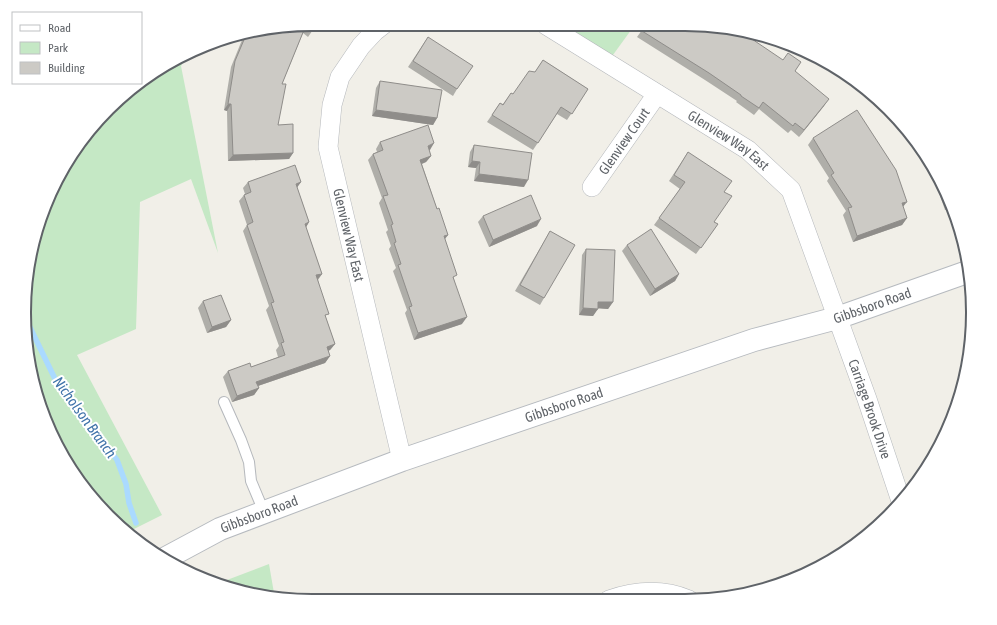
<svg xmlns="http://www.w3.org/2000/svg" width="997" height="625" viewBox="0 0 997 625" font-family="'Asap Condensed',sans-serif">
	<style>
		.green { fill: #c5e8c5 }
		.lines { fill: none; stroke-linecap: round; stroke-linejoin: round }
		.stream { stroke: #aadaff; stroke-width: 5.5 }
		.lane-casing { stroke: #b5b8bc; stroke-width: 12 }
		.street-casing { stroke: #b5b8bc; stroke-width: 20 }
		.secondary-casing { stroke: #b6babf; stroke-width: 24 }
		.lane { stroke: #fff; stroke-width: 10 }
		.street { stroke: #fff; stroke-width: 19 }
		.secondary { stroke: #fff; stroke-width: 22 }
		.wall { fill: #afaea9 }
		.shaded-wall { fill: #8f8d8a }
		.building { fill: #cccac5; stroke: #8f8d8a }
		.labels { text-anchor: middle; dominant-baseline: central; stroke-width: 4; stroke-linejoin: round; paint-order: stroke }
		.street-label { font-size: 14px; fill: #5f6368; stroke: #fff }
		.water-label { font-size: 15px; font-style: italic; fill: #4174aa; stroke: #fff }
		.rim { fill: none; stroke: #5f6368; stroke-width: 2 }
	</style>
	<rect width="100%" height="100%" fill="#f1efe8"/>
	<g class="green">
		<polygon points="555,25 634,26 610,59"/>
		<polygon points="188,55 181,66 218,253 191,179 140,202 136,329 77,355 162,515 128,532 72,473 34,387 24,312 39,220 84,137 152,73"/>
		<polygon points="269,564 275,599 219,583"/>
	</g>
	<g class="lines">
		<polyline class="stream" points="24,315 57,383 85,421 104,442 117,460 126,484 129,503 136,523"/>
		<defs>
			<polyline id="lane" points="224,402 241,440 249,462 251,481 264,512"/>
			<g id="street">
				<path id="s1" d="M384,24l-9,7 -14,15 -21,31 -8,28 -4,42 74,313"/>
				<path id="s2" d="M546,25l202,125 43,40 76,209 34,102"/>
				<path id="s3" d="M592,187l65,-93"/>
				<path d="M609,600c26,-9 54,-11 80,0"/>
			</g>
			<g id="secondary">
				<path id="s4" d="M166,558l54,-29 182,-69 352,-120 83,-22 133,-47"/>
			</g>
		</defs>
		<use href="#lane" class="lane-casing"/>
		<use href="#street" class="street-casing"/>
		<use href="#secondary" class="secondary-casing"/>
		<use href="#lane" class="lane"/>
		<use href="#street" class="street"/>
		<use href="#secondary" class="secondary"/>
	</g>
	<g class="wall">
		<polygon points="312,24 317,24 308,37 303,33 282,84 278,125 293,153 289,159 228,161 227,111 224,110 231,67 244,35"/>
		<polygon points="645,26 795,71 824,106 799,137 791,130 788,133 759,109 754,115 736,102 737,101 705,80 637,37"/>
		<polygon points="428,37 457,89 453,96 408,67"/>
		<polygon points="543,60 588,89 567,120 557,114 533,150 487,122 500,103 503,104 511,93 513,94 535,72"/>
		<polygon points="380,81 437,118 433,125 372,116 376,88"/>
		<polygon points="813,138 903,207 907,218 902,225 853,242 843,215 846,211 827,181 829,178 808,145"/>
		<polygon points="380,142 430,150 429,150 431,156 426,162 422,164 437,209 448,235 445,239 454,279 462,324 414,340 405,313 407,310 393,271 396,268 389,249 391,246 386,232 388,230 379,203 382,198 368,160 373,154 377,152 376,149"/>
		<polygon points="474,145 524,187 474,181 476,168 468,167 470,152"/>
		<polygon points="688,152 724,192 714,222 718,224 696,254 654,225 680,189 669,181"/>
		<polygon points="248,182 301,182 297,187 309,222 306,227 322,274 318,280 326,318 335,344 330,350 328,351 330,356 325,363 258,386 259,388 254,395 232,402 223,377 228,371 251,367 278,357 276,350 279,346 266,310 269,306 243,231 247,225 239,201 244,195 245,194 243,188"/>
		<polygon points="940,182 952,207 945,210 937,187"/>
		<polygon points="483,216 537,226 489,247 478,222"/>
		<polygon points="550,231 544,298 540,305 515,291 546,238"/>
		<polygon points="627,245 679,274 675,281 650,296 622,251"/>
		<polygon points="586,249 613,302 608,309 598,308 593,316 579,315 582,255"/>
		<polygon points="203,301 231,320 226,327 207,333 198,308"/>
	</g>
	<g class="shaded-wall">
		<polygon points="829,99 824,106 799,137 804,130"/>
		<polygon points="228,104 231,104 227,111 224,110"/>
		<polygon points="376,110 437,118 433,125 372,116"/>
		<polygon points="434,143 430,150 423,152 428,146"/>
		<polygon points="293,153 289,159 228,161 233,155"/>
		<polygon points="431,156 426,162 416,166 420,160"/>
		<polygon points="472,161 480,162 476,168 468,167"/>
		<polygon points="479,174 528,180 524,187 474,181"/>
		<polygon points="301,182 296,189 296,184"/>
		<polygon points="907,202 902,208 902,203"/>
		<polygon points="950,203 952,207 945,210 949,204"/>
		<polygon points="907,218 902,225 853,242 857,236"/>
		<polygon points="541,219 537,226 489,247 493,240"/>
		<polygon points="309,222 305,229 305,224"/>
		<polygon points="448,235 443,241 444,236"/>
		<polygon points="322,274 317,280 316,275"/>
		<polygon points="679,274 675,281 650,296 655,289"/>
		<polygon points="598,302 613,302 608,309 594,308"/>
		<polygon points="583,308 598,309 593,316 579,315"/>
		<polygon points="467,317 462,324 414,340 418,333"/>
		<polygon points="231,320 226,327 207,333 212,327"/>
		<polygon points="335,344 330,350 322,353 327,347"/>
		<polygon points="330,356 325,363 252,388 256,382"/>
		<polygon points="259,388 254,395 232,402 237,396"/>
	</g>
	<g class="building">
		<polygon points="312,24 317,24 313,30 306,25 282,84 286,84 278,125 293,124 293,153 233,155 231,104 228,104 235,61 246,35"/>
		<polygon points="645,26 722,26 740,31 783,60 788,53 801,62 795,71 829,99 804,130 795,123 793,126 763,102 759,108 741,96 741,95 709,73 642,31"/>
		<polygon points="428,37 473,66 457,89 413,61"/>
		<polygon points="543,60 588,89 572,114 561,107 538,143 492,115 500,103 503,105 511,93 513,94 529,71 535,72"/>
		<polygon points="380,81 442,90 437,118 376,110"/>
		<polygon points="857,110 896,170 907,202 902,203 907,218 857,236 848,208 852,207 831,175 834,173 813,138"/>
		<polygon points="428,125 434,143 428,146 431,156 420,160 437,209 439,208 448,235 444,236 457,275 453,277 467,317 418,333 409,307 412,306 398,265 401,264 394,243 396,242 391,225 393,224 383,196 388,195 373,154 383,150 380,142"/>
		<polygon points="474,145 532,153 528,180 479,174 480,162 472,161"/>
		<polygon points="688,152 732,181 724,192 732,196 714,222 718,224 701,248 659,218 685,182 674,175"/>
		<polygon points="295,165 301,182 296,184 309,222 305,224 322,274 316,275 329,314 325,315 335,344 327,347 330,356 256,382 259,388 237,396 228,371 250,363 251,367 285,355 281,343 284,342 271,303 274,302 247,225 253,222 244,195 251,192 248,182"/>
		<polygon points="945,192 950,203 949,204"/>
		<polygon points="531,195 541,219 493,240 483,216"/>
		<polygon points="651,229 679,274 655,289 627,245"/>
		<polygon points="550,231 575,245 544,298 520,285"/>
		<polygon points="586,249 615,250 613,302 598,302 598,309 583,308"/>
		<polygon points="221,295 231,320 212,327 203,301"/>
	</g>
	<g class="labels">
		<g class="street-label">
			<text stroke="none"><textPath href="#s3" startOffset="56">Glenview Court</textPath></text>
			<text stroke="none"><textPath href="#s2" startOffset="216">Glenview Way East</textPath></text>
			<text stroke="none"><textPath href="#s1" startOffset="231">Glenview Way East</textPath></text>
			<text stroke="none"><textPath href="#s4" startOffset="751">Gibbsboro Road</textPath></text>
			<text stroke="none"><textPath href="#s4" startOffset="427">Gibbsboro Road</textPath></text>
			<text stroke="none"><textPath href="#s2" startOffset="529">Carriage Brook Drive</textPath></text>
			<text stroke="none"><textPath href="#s4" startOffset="103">Gibbsboro Road</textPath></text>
		</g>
		<g class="water-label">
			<text transform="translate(85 417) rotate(54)">Nicholson Branch</text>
		</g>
	</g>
	<path d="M0 0H997V625H0ZM312 31H685A281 281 0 0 1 966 312V313A281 281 0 0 1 685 594H312A281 281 0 0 1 31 313V312A281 281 0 0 1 312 31Z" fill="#fff" fill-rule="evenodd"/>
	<path class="rim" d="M312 31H685A281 281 0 0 1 966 312V313A281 281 0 0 1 685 594H312A281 281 0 0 1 31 313V312A281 281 0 0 1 312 31Z"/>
	<rect x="12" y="12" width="130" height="72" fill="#ffffff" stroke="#bfc1c3"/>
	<rect x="20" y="25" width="20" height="6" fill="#ffffff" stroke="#bfc1c3"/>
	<text x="48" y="32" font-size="12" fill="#5f6368">Road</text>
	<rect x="20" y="42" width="20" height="12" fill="#c5e8c5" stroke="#bfc1c3"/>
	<text x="48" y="52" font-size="12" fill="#5f6368">Park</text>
	<rect x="20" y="62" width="20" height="12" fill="#cccac5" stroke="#bfc1c3"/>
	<text x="48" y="72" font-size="12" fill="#5f6368">Building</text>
</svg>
